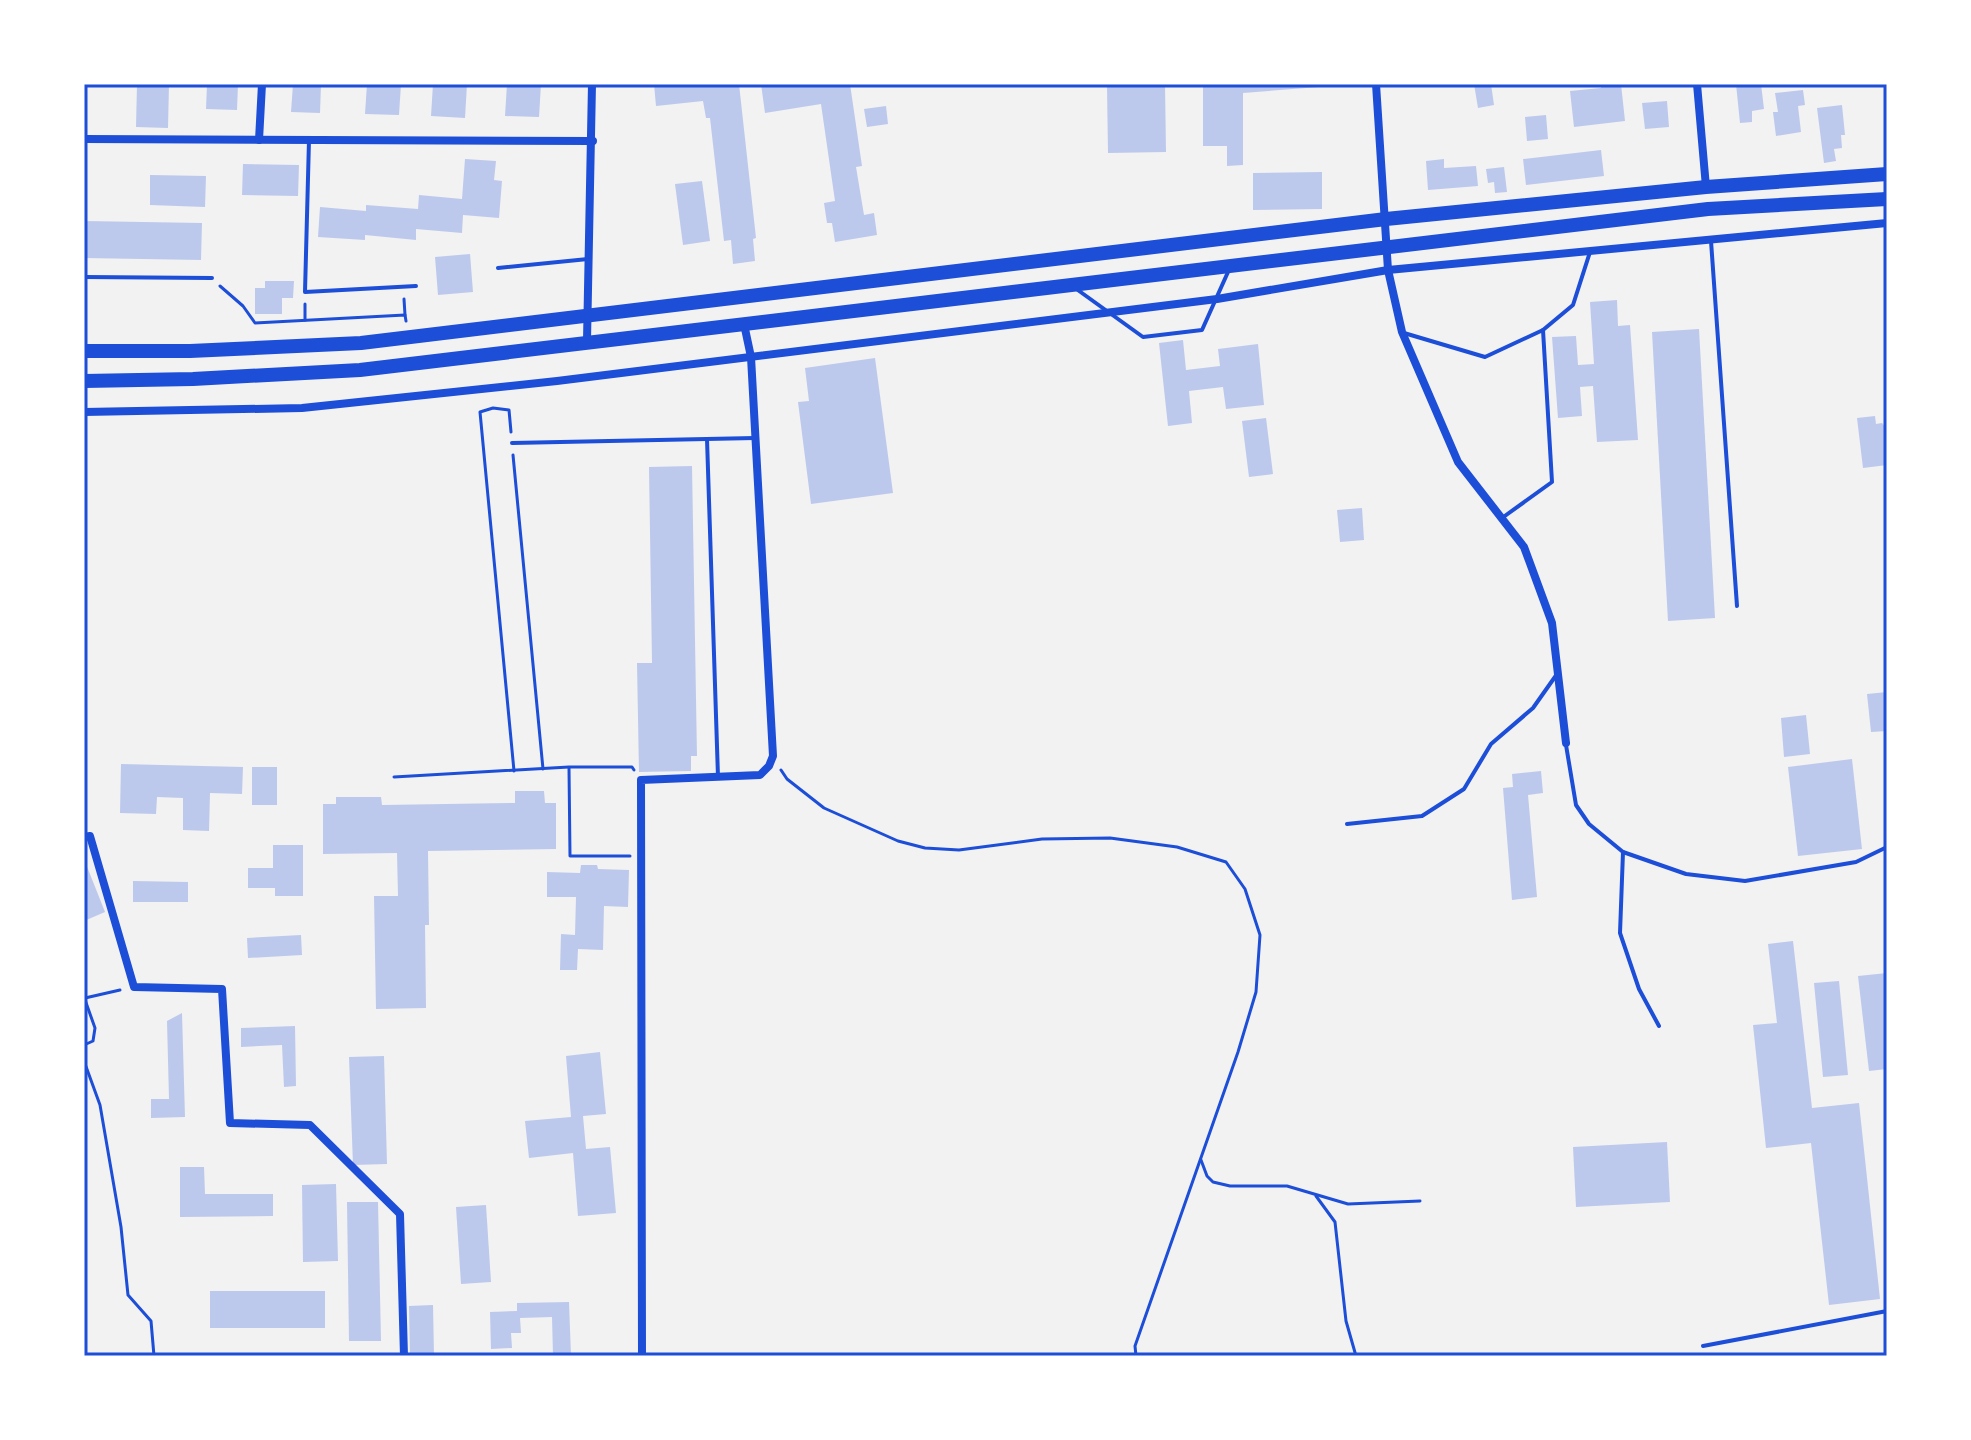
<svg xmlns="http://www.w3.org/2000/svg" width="1971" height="1440" viewBox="0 0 1971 1440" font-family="'PT Sans Narrow',sans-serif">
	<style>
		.building { fill: #bdc9ec }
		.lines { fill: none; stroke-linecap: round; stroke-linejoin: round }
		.path { stroke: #1d4ed8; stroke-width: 3 }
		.service { stroke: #1d4ed8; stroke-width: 4 }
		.minor { stroke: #1d4ed8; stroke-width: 8 }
		.primary { stroke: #1d4ed8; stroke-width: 14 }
		.neatline { fill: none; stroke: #1d4ed8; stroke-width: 3 }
	</style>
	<rect width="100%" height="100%" fill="#f2f2f2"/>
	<g class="building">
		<polygon points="137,84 169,84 168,128 136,127"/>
		<polygon points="207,84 238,84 237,110 206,109"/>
		<polygon points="293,84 321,84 320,113 291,112"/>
		<polygon points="367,84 401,84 399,115 365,114"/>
		<polygon points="433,84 467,84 465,118 431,116"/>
		<polygon points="507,84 541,84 539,117 505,116"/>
		<polygon points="654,84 739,84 756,238 753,239 755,261 733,264 731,240 724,241 710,118 706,118 703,101 656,106"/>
		<polygon points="761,84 850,84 862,166 856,167 864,215 874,213 877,235 835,242 832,223 827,223 824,203 835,201 821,104 765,113"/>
		<polygon points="1203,84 1319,84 1319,87 1243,93 1243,165 1227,166 1227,146 1203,146"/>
		<polygon points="1474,84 1491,84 1494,105 1478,108"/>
		<polygon points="1601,84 1621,84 1625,121 1574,127 1570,91 1601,88"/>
		<polygon points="1736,84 1761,84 1764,109 1752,111 1752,122 1740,123"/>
		<polygon points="1165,85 1166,152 1108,153 1107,86"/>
		<polygon points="1803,90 1805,105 1798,106 1801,132 1776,136 1773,112 1778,112 1775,93"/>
		<polygon points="1667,101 1669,127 1645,129 1642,103"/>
		<polygon points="1842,105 1845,135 1841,135 1842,148 1834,149 1836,161 1824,163 1817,108"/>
		<polygon points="886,106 888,124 867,127 864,109"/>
		<polygon points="1546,115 1548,139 1527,141 1525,117"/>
		<polygon points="1601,150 1604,176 1526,185 1523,159"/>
		<polygon points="465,159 496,161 494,180 502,181 499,218 463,215 462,233 416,229 416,240 365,235 365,240 318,237 320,207 366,211 366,205 418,209 419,195 462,199"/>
		<polygon points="1444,159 1444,168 1476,166 1478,186 1428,190 1426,161"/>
		<polygon points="243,164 299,165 298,196 242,195"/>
		<polygon points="1504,167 1507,192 1495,193 1494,182 1488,183 1486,169"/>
		<polygon points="1322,172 1322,209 1253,210 1253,173"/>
		<polygon points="150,175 206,176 205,207 150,205"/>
		<polygon points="702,181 710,241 683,245 675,184"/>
		<polygon points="84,221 202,223 201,260 84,258"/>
		<polygon points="470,254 473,292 438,295 435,257"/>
		<polygon points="265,281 294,281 293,298 282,298 282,314 255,314 255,288 265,288"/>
		<polygon points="1617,300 1618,326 1630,325 1638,440 1597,442 1593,386 1580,387 1582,416 1558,418 1552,337 1576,336 1578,365 1594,364 1590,302"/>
		<polygon points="1699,329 1715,618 1668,621 1652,332"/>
		<polygon points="1183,340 1186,370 1220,366 1218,349 1258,344 1264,405 1226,409 1223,387 1189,391 1192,423 1168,426 1159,343"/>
		<polygon points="875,358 893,493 811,504 798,402 809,401 805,368"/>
		<polygon points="1875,416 1876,424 1882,423 1886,428 1887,465 1863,468 1857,418"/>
		<polygon points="1266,418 1273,474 1249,477 1242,421"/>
		<polygon points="692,466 697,756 691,756 691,771 639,772 637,663 652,663 649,467"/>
		<polygon points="1362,508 1364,540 1340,542 1337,510"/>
		<polygon points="1887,692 1887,731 1871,732 1867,694"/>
		<polygon points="1806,715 1810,754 1784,757 1781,718"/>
		<polygon points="1852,759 1862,849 1798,856 1788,767"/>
		<polygon points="121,764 243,767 242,794 210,793 209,831 183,830 183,798 157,797 156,814 120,813"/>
		<rect x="252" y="767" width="25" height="38"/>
		<polygon points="1541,771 1543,793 1528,795 1537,897 1512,900 1503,788 1513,787 1512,774"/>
		<polygon points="515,791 544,791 545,803 556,803 556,849 428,851 429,925 425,925 426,1008 376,1009 374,896 398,896 397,853 323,854 323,804 336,804 336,797 381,797 382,805 515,803"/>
		<polygon points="273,845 303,845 303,896 275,896 275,888 248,888 248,868 273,868"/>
		<polygon points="84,859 105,912 84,921"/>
		<polygon points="581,865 597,865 598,869 629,870 628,907 604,906 603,950 578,949 577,970 560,970 561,934 575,935 576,897 547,897 547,872 580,873"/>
		<polygon points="133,881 188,882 188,902 133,902"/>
		<polygon points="301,935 302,955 248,958 247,938"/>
		<polygon points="1793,941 1812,1108 1859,1103 1880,1299 1829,1305 1811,1143 1766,1148 1753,1025 1777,1023 1768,944"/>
		<polygon points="1887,973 1887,1069 1869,1071 1858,976"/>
		<polygon points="1839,981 1848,1075 1823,1077 1814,983"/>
		<polygon points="182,1013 185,1117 151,1118 151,1099 169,1099 167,1021"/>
		<polygon points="295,1026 296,1086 284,1087 282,1045 241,1047 241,1028"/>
		<polygon points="600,1052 606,1114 583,1116 586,1149 610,1147 616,1213 578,1216 573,1153 529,1158 525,1121 571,1117 566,1056"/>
		<polygon points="384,1056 387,1164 353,1165 349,1057"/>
		<polygon points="1667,1142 1670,1202 1576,1207 1573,1147"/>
		<polygon points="180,1167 204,1167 205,1194 273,1194 273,1216 180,1217"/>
		<polygon points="336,1184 338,1261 303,1262 302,1185"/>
		<polygon points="347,1202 378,1202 381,1341 349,1341"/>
		<polygon points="486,1205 491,1282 461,1284 456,1207"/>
		<rect x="210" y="1291" width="115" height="37"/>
		<polygon points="569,1302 571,1356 553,1356 552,1317 520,1318 521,1333 511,1333 512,1348 491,1349 490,1312 517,1311 517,1303"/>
		<polygon points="433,1305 434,1356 410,1356 409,1306"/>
	</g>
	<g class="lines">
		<g class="path">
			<polyline points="220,286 243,306 255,323 405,315 406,321"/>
			<polyline points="404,299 405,315"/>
			<polyline points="305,320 305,304"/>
			<polyline points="511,432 509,410 493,408 480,412 514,771"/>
			<polyline points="513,455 543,769"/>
			<polyline points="569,768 570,856 630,856"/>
			<polyline points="781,770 787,779 824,808 898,841 925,848 959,850 1042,839 1110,838 1177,847 1226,862 1245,889 1260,935 1256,992 1238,1052 1135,1346 1136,1356"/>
			<polyline points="394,777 569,767 632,767 634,770"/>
			<polyline points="84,997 95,1028 93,1041 84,1045"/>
			<polyline points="85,998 120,990"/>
			<polyline points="84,1061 100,1105 121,1227 128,1295 151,1321 154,1356"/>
			<polyline points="1201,1160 1207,1176 1213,1182 1230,1186 1287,1186 1348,1204 1420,1201"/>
			<polyline points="1316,1196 1335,1222 1346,1321 1356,1356"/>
		</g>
		<g class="service">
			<polyline points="309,140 305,292 416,286"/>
			<polyline points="1711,241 1737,606"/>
			<polyline points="498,268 588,259"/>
			<polyline points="84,277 212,278"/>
			<polyline points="1075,288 1143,337 1202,330 1228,272"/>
			<polyline points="1404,333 1485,357 1543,330 1573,305 1590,252"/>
			<polyline points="707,439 718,777"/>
			<polyline points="512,443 755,438"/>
			<polyline points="1502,518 1552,482 1543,330"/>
			<polyline points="1566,745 1576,805 1589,824 1623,852 1686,874 1745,881 1856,862 1887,847"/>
			<polyline points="1347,824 1422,816 1464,789 1491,744 1533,708 1557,674"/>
			<polyline points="1623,852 1620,933 1639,989 1659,1026"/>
			<polyline points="1703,1346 1887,1311"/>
		</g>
		<g class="minor">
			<polyline points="1376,84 1388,270 1402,332 1458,462 1524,547 1552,623 1566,743"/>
			<polyline points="1697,84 1706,187"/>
			<polyline points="84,139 593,141"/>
			<polyline points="259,140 262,84"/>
			<polyline points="587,341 592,84"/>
			<polyline points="84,412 302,408 557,381 1217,299 1388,270 1887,223"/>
			<polyline points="84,837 90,836 134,987 222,989 230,1123 310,1125 400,1214 404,1356"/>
			<polyline points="642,1356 641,780 760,775 769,766 773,756 751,357 744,324"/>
		</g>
		<g class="primary">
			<polyline points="84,351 190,351 361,343 1386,219 1706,187 1887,174"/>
			<polyline points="84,381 193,379 360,370 1708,209 1887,199"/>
		</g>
	</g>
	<rect width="1971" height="1440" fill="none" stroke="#ffffff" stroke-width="172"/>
	<rect x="86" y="86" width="1799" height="1268" class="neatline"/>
</svg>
